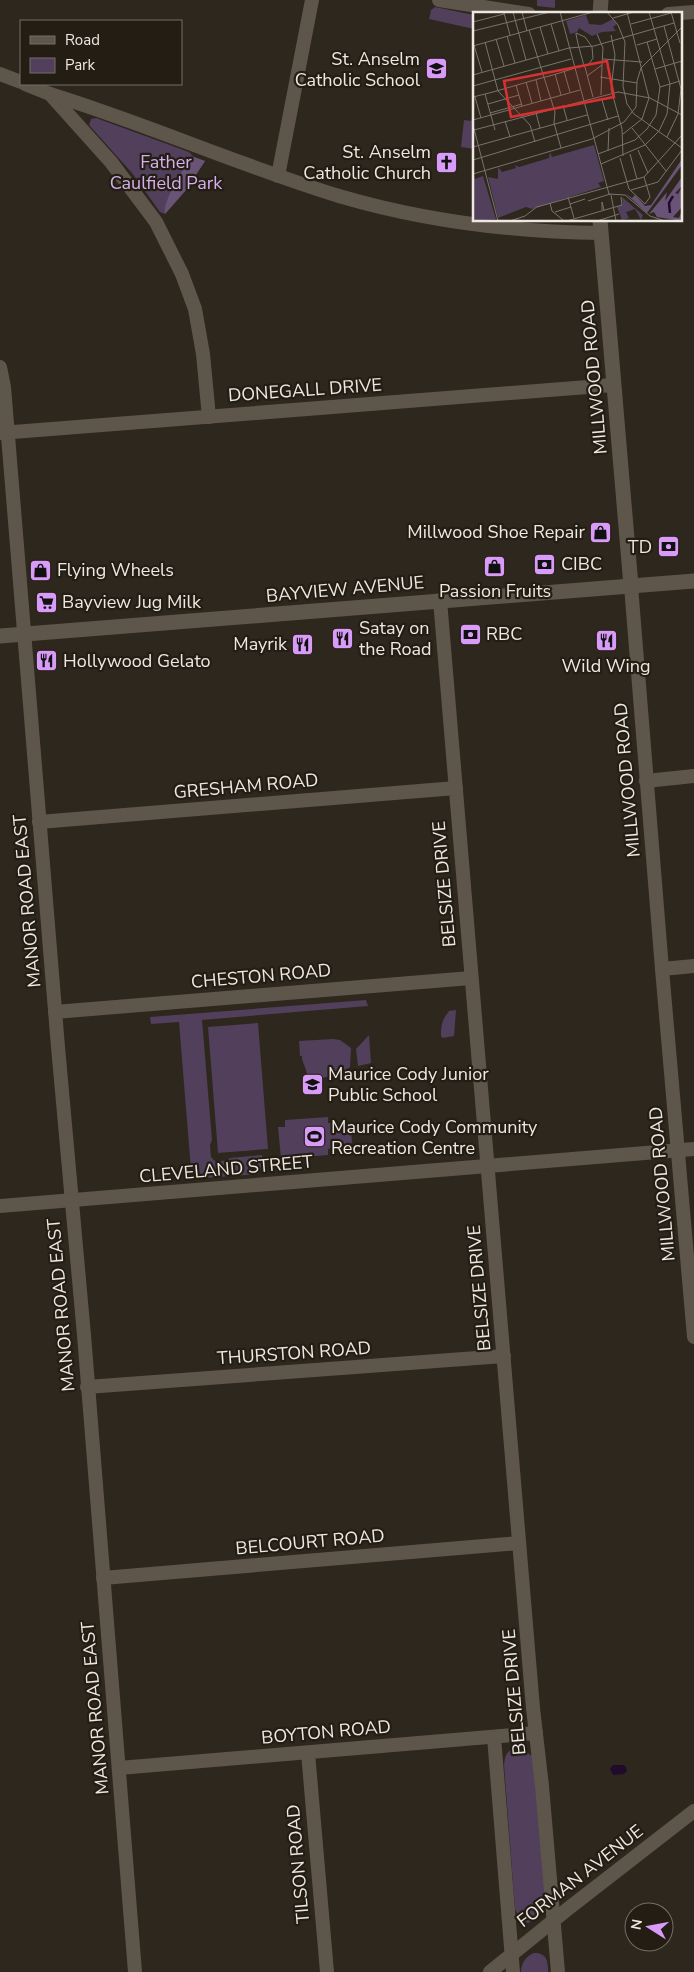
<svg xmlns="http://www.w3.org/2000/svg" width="694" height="1972" viewBox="0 0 694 1972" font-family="'Nunito Sans',sans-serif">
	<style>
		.green { fill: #513f5b }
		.forest { fill: #695376 }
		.water { fill: #200c2a }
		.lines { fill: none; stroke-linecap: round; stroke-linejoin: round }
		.minor { stroke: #5e564b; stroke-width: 14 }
		.tertiary { stroke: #5e564b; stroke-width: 15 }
		.secondary { stroke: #5e564b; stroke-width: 15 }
		.labels { text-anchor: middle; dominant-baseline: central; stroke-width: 4.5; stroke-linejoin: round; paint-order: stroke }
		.poi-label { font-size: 18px; fill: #ede8e2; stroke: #241d14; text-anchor: start }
		.park-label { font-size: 18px; fill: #d6b0ec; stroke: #241d14 }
		.street-label { font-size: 18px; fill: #ede8e2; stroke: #241d14 }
		.inset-river { fill: none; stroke: #200c2a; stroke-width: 2.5 }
		.inset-road { fill: none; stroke: #7a746c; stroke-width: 1 }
		.view { fill: #d73231; fill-opacity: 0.15; stroke: #d73231; stroke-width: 2.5 }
		.inset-edge { fill: none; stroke: #ede8e2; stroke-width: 2.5 }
	</style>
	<rect width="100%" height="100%" fill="#2e271d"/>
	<g class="green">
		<polygon points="537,0 555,0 555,8 537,6"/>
		<polygon points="435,7 474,15 474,29 429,19 431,10"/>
		<polygon points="474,113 474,149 461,147 464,120 471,121"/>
		<polygon points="96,118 189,152 194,157 205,161 186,190 165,214 160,212 132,173 89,125 91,119"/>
		<polygon points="366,1000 368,1006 202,1020 212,1140 210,1145 211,1157 216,1162 228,1160 230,1158 262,1155 264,1164 258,1174 189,1179 186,1171 191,1170 179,1022 151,1024 150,1017"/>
		<path d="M456,1010l-2,26 -11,2 -2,-2c0,-11 1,-16 8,-25z"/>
		<polygon points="258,1023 268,1149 218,1153 208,1027"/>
		<polygon points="369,1035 371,1063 358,1066 356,1049"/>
		<path d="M333,1039l7,1 11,8 -1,19 -7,5v4l-18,1 -7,4 -11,-5c0,-8 -5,-12 -5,-20h-2l-1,-15z"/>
		<polygon points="328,1117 328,1123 333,1123 333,1127 338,1131 351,1128 352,1143 328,1149 328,1155 281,1159 278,1127 285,1127 285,1120"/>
		<path d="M515,1748c7,0 11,2 15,7h4l12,145 -7,17 -11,6 -8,-3 -5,-11 -11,-144c1,-9 2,-14 11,-17z"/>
		<path d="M534,1953c13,0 14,8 14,19h-27c0,-9 5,-16 13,-19z"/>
	</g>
	<path class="forest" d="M194,157l11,4 -19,29 -21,24c-3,-12 19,-49 29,-57z"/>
	<polygon class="water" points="613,1765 624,1765 626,1767 627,1771 624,1774 613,1775 610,1769"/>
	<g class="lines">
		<g class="minor">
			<polyline points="439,0 529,14"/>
			<polyline points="668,14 694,12"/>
			<polyline points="0,74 21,82"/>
			<polyline points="25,84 50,94 111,162 156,222 182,274 195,309 203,354 209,417"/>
			<path d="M50,94c97,30 191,72 289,102 85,25 174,36 262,37"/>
			<polyline points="278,176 312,0"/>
			<polyline points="0,367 4,387 58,1047 84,1335 135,1972"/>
			<polyline points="0,433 613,385"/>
			<polyline points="631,586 662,969 694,1337"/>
			<polyline points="440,600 533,1708 542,1786 558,1972"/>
			<polyline points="646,781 694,776"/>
			<polyline points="39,822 456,788"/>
			<polyline points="662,969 694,966"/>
			<polyline points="55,1012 471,978"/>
			<polyline points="0,1206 694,1149"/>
			<polyline points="87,1387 504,1356"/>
			<polyline points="103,1578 519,1543"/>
			<polyline points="494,1737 513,1972"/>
			<polyline points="308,1753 327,1972"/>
			<polyline points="119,1768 536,1733"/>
			<polyline points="490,1972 569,1908 694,1811"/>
		</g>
		<g class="tertiary">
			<polyline points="600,14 601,0"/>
			<polyline points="600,220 631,586"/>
		</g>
		<polyline class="secondary" points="0,636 694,581"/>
	</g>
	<defs>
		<symbol id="school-square" viewBox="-11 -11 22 22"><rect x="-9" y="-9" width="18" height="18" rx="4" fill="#d89bf8" stroke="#241d14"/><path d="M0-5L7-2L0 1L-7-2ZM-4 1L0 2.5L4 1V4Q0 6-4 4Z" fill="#111"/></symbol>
		<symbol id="church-square" viewBox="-11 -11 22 22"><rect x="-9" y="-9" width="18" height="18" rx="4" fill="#d89bf8" stroke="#241d14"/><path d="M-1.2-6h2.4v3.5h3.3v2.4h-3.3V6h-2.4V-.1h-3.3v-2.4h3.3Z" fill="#111"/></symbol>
		<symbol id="shop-square" viewBox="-11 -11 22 22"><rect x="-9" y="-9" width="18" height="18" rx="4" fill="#d89bf8" stroke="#241d14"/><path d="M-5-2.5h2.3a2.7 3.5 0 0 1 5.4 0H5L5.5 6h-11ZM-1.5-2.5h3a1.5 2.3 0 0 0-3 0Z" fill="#111"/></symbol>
		<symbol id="bank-square" viewBox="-11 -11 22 22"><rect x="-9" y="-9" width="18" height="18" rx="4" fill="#d89bf8" stroke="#241d14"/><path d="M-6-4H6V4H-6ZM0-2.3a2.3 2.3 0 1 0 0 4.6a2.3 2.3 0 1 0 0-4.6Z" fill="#111"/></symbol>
		<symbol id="supermarket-square" viewBox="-11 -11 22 22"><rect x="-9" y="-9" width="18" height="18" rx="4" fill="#d89bf8" stroke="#241d14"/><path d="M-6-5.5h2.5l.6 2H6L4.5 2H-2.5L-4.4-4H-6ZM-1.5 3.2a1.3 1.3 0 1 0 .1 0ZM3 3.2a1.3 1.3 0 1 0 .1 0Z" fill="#111"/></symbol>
		<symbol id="restaurant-square" viewBox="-11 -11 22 22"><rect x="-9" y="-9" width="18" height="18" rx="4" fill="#d89bf8" stroke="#241d14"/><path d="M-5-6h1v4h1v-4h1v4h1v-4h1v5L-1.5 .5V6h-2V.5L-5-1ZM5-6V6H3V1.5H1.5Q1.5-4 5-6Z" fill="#111"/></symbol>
		<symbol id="stadium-square" viewBox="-11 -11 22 22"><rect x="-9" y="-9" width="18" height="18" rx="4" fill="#d89bf8" stroke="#241d14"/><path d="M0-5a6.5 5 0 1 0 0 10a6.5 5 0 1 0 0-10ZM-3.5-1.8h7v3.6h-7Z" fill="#111"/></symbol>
	</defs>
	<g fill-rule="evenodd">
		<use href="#school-square" x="424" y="56" width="25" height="25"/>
		<use href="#church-square" x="434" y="150" width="25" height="25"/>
		<use href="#shop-square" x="588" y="520" width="25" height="25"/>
		<use href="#bank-square" x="656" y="534" width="25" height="25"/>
		<use href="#bank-square" x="532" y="552" width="25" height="25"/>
		<use href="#shop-square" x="482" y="554" width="25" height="25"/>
		<use href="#shop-square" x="28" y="558" width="25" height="25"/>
		<use href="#supermarket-square" x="34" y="590" width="25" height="25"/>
		<use href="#bank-square" x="458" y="622" width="25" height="25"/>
		<use href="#restaurant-square" x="330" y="626" width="25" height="25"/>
		<use href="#restaurant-square" x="594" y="628" width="25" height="25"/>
		<use href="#restaurant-square" x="290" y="632" width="25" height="25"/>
		<use href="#restaurant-square" x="34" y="648" width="25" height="25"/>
		<use href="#school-square" x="300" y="1072" width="25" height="25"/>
		<use href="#stadium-square" x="302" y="1124" width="25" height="25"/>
	</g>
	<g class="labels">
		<g class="poi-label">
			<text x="420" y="59" text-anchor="end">St. Anselm<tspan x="420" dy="21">Catholic School</tspan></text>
			<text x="431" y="152" text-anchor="end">St. Anselm<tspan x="431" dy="21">Catholic Church</tspan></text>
			<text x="585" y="532" text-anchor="end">Millwood Shoe Repair</text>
			<text x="652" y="547" text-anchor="end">TD</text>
			<text x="561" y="564">CIBC</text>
			<text x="57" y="570">Flying Wheels</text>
			<text x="495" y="591" text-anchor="middle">Passion Fruits</text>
			<text x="62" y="602">Bayview Jug Milk</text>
			<text x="359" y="628">Satay on<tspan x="359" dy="21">the Road</tspan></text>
			<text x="486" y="634">RBC</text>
			<text x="287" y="644" text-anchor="end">Mayrik</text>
			<text x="63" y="661">Hollywood Gelato</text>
			<text x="606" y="666" text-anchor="middle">Wild Wing</text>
			<text x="328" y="1074">Maurice Cody Junior<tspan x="328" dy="21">Public School</tspan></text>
			<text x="331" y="1127">Maurice Cody Community<tspan x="331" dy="21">Recreation Centre</tspan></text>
		</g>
		<g class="park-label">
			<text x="166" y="162">Father<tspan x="166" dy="21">Caulfield Park</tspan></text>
		</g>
		<g class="street-label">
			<text transform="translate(594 377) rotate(-95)">MILLWOOD ROAD</text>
			<text transform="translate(305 390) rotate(-4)">DONEGALL DRIVE</text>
			<text transform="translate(345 589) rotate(-5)">BAYVIEW AVENUE</text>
			<text transform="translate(627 780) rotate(-95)">MILLWOOD ROAD</text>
			<text transform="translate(246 786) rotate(-5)">GRESHAM ROAD</text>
			<text transform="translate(444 884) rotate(-95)">BELSIZE DRIVE</text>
			<text transform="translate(27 901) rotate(-95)">MANOR ROAD EAST</text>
			<text transform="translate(261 976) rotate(-5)">CHESTON ROAD</text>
			<text transform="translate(226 1169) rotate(-5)">CLEVELAND STREET</text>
			<text transform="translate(662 1184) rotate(-95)">MILLWOOD ROAD</text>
			<text transform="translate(479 1288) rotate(-95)">BELSIZE DRIVE</text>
			<text transform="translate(61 1305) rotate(-95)">MANOR ROAD EAST</text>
			<text transform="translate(294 1353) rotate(-4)">THURSTON ROAD</text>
			<text transform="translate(310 1542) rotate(-5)">BELCOURT ROAD</text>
			<text transform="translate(514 1692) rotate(-95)">BELSIZE DRIVE</text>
			<text transform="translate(95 1708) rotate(-95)">MANOR ROAD EAST</text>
			<text transform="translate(326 1732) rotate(-5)">BOYTON ROAD</text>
			<text transform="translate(298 1864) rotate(-95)">TILSON ROAD</text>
			<text transform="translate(580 1876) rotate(-38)">FORMAN AVENUE</text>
		</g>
	</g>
	<g transform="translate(473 12)">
		<rect width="209" height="209" fill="#2e271d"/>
		<path d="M113,3l3,9 12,1 12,-6 4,5 -4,3 3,4 -14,1 -10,4 -13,-8 -2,4 -7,2 -4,-13zM121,133l10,36 -6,2 3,4 -69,22 -6,-2 -28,11 -10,-41 10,2v-12l4,5 14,-4 -1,-3 4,2 30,-9 1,-6 2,5zM1,164l1,3 8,-3 13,43 -23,2zM149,185l21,18 -2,5 -6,-11 -9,3 3,6 -7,2 -5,-13 6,-3z" fill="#513f5b"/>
		<path d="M209,147v6l-35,48 -22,-20 7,5 3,-3 10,11 6,-1zM209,165v9l-7,7 3,1 4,-7v20l-9,10 6,1 3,-8v11l-25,-4 -3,-5 -5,2 18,-22 -2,9z" fill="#695376"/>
		<path class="inset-river" d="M197,201l-1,-10 4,-7"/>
		<path class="inset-road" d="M40,0l13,48M49,0l5,19M87,0l49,182 16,1 25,21 15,5M134,0l11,13 7,17 -2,44 4,18 7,10 48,34M198,0l9,31M31,1l6,22M140,6l21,-6M0,10l31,-8M78,12l8,27M158,12l40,-11M191,14l17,63 -3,25 -11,23M67,15l8,27M56,18l26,82 -1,11 7,25M0,19l77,-19M138,23l4,20 -4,34 11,40 1,27M34,24l8,27M23,27l8,27M12,30l13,49 32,34 5,17M1,33l8,27M164,33l20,-6M0,34l120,-34M130,47l39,3M182,57l27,-8M91,59l6,21M82,62l6,21M0,63l96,-27 25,-2 80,-23M114,64l15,-11 1,-17 -6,-14M127,65l37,6M63,68l5,21M53,70l6,21M43,73l6,21M0,74l98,-27M187,75l20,-6M12,82l10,36M128,83l1,-30M0,85l20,-5 45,-13 15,-4 16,-5 6,-2 4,-1 5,-1h1l4,-2 4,-6 -1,-11 -7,-10 -9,-4v1l1,5 2,9 1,3 4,15 1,1 8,30M2,85l6,21M129,88l6,20M15,92l31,-9M90,93l4,15M17,101l32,-9M63,101l4,15M0,108l107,-30M32,109l5,16M0,113l25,96M159,116l34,43M1,118l144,-38 32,6 32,17M150,122l19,-15 7,-21 -22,-86M0,135l114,-32M165,138l10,23M135,139l1,-23M125,142l37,-14 12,-11 9,-14 4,-28 -13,-45M157,142l7,25M147,146l9,31 16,15 5,-7 -6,-20M0,148l145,-44M128,152l44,-19 14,-14 8,-17 3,-30 -21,-72M0,162l119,-35 32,-17 12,-15 1,-26 4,-13 41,-41M158,178l27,-8 24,-32M138,183l5,26M95,185l6,21M115,189l22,-7M77,191l2,8 11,9M97,192l15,-5M64,195l107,-30 38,-42M129,198v-8l2,8M82,200l16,-5M37,209l15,-5 13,-10M94,209l55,-16 -1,-8M124,209l22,-7"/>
		<path class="view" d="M134,49l7,36 -103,20 -7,-36z"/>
		<rect width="209" height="209" class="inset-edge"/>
	</g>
	<rect x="20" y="20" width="162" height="65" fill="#241d14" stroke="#746e66"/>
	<rect x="30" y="36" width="25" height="8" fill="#5e564b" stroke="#746e66"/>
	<text x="65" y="45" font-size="15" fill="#ede8e2">Road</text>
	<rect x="30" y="58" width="25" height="15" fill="#513f5b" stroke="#746e66"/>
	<text x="65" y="70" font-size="15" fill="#ede8e2">Park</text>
	<g transform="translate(649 1927) rotate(281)"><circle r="24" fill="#241d14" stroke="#746e66"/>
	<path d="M0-4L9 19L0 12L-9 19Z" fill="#d89bf8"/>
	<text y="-8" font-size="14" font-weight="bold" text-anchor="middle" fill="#ede8e2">N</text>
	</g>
</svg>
